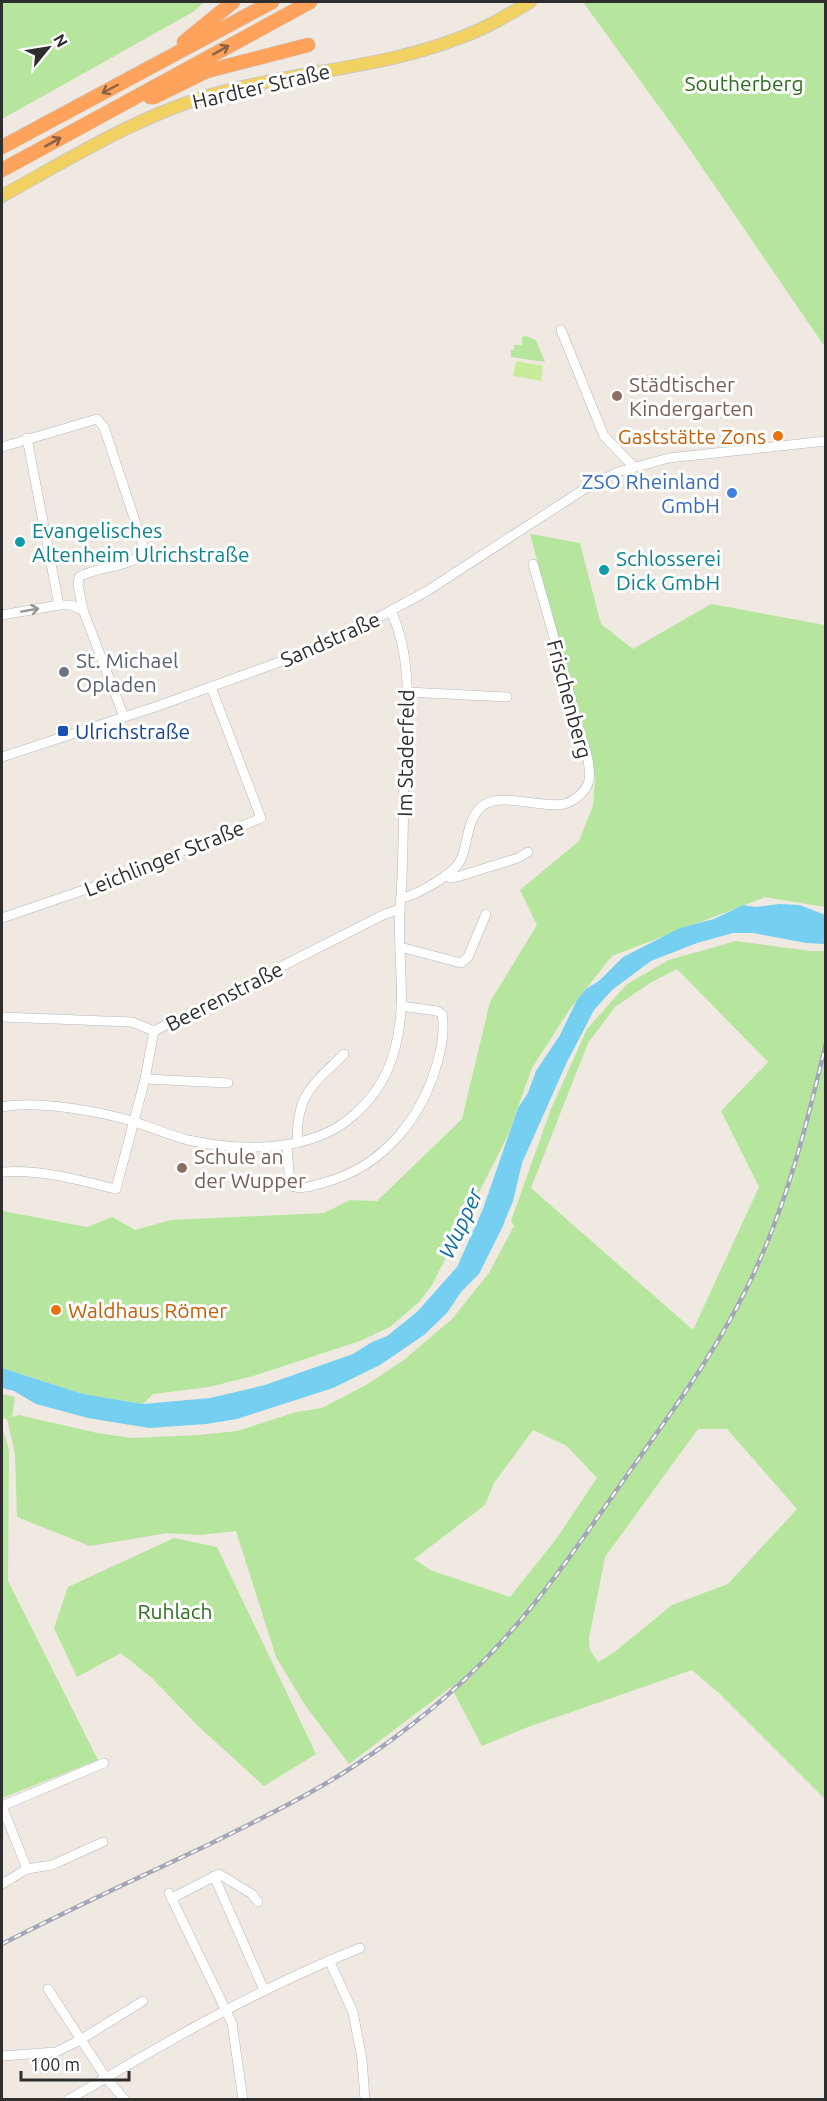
<svg xmlns="http://www.w3.org/2000/svg" width="827" height="2101" viewBox="0 0 827 2101" font-family="Ubuntu,sans-serif">
	<style>
		.green { fill: #b6e59e; fill-rule: evenodd }
		.pitch { fill: #c9ec9a }
		.water { fill: #75cff0 }
		.lines { fill: none; stroke-linecap: round; stroke-linejoin: round }
		.minor-casing { stroke: #b4b7c1; stroke-width: 10 }
		.major-casing { stroke: #c9c9c9; stroke-width: 14 }
		.highway-casing { stroke: #c9c9c9; stroke-width: 15 }
		.minor { stroke: #fff; stroke-width: 9 }
		.major { stroke: #f2d163; stroke-width: 12 }
		.highway { stroke: #ffa35c; stroke-width: 14 }
		.rail-casing { stroke: #a3a6b8; stroke-width: 4.5 }
		.rail { stroke: #fff; stroke-width: 2; stroke-dasharray: 7; stroke-linecap: butt }
		.oneway { stroke: #8c6343 }
		.oneway2 { stroke: #969696 }
		.education-dot { fill: #8d6e63; stroke: #fff; stroke-width: 2 }
		.food-dot { fill: #e8710a; stroke: #fff; stroke-width: 2 }
		.shop-dot { fill: #3f7fe0; stroke: #fff; stroke-width: 2 }
		.culture-dot { fill: #0f9aa8; stroke: #fff; stroke-width: 2 }
		.worship-dot { fill: #6b7280; stroke: #fff; stroke-width: 2 }
		.transit-dot { fill: #1a4fb4; stroke: #fff; stroke-width: 2 }
		.labels { text-anchor: middle; dominant-baseline: central; stroke-width: 6; stroke-linejoin: round; paint-order: stroke }
		.park-label { font-size: 21px; fill: #2c6e1b; stroke: #fff }
		.street-label { font-size: 21px; fill: #2e2e2e; stroke: #fff }
		.education-label { font-size: 21px; fill: #785e54; stroke: #fff; text-anchor: start }
		.food-label { font-size: 21px; fill: #c56008; stroke: #fff; text-anchor: end }
		.shop-label { font-size: 21px; fill: #366cbe; stroke: #fff; text-anchor: end }
		.culture-label { font-size: 21px; fill: #0d838f; stroke: #fff; text-anchor: start }
		.worship-label { font-size: 21px; fill: #5b616d; stroke: #fff; text-anchor: start }
		.transit-label { font-size: 21px; fill: #164399; stroke: #fff; text-anchor: start }
		.water-label { font-size: 22px; font-style: italic; fill: #0d6fa3; stroke: #fff }
	</style>
	<rect width="100%" height="100%" fill="#efe9e1"/>
	<g class="green">
		<polygon points="2,2 204,2 193,12 2,119"/>
		<polygon points="583,2 825,2 825,347 684,141"/>
		<polygon points="526,336 536,340 545,362 511,357 511,350 514,350 514,345 522,345 522,337"/>
		<polygon points="530,534 580,543 601,624 633,649 711,604 825,625 825,907 765,897 612,956 570,1009 532,1068 508,1135 432,1285 419,1302 390,1327 360,1341 253,1376 209,1387 153,1394 143,1404 83,1394 2,1368 2,1211 87,1227 112,1217 135,1230 171,1220 324,1213 350,1200 377,1201 462,1119 490,1002 537,925 520,890 579,841 593,806 595,779 589,754"/>
		<path d="M736,941l75,10h14v848l-104,-104 -29,-25 -164,57 -46,19 -31,-59 -102,77 -44,-59 -29,-48 -40,-126 -36,4 -32,-2 -78,13 -73,-29 -2,-63 -8,-35 -5,-1v-24l13,3 -3,20 7,-2 78,18 34,5 68,-3 38,-4 59,-19 26,-4 44,-23 39,-26 47,-40 37,-46 25,-47 -3,-5 40,-112 36,-80 40,-45 42,-24zM677,969l91,93 -47,49 38,76 -66,143 -162,-142 57,-145 27,-36 35,-24zM698,1429h29l70,80 -69,75 -56,21 -60,49 -14,8 -8,-12 -1,-12 16,-81zM533,1430l34,16 30,32 -40,60 -47,59 -80,-27 -16,-11 71,-54 9,-22z"/>
		<polygon points="2,1427 9,1450 8,1581 98,1760 2,1798"/>
		<polygon points="174,1538 217,1547 316,1754 264,1786 197,1725 153,1679 121,1653 77,1677 54,1628 68,1587"/>
	</g>
	<polygon class="pitch" points="516,361 543,366 541,381 513,376"/>
	<polygon class="water" points="779,904 800,905 825,915 825,944 806,943 753,933 733,933 697,943 651,961 612,990 594,1010 566,1064 522,1163 513,1201 502,1228 479,1274 461,1292 447,1313 424,1335 380,1365 333,1388 237,1419 206,1424 149,1428 88,1418 36,1404 14,1391 2,1388 2,1368 83,1394 143,1404 210,1398 265,1385 353,1354 372,1342 387,1336 417,1312 457,1267 483,1209 518,1108 528,1093 536,1071 560,1035 577,1000 586,989 599,981 623,957 680,928 714,919 743,905 755,907"/>
	<g class="lines">
		<defs>
			<g id="minor">
				<polyline points="561,330 604,436 634,467"/>
				<polyline points="27,438 59,605 71,605 83,610 124,717"/>
				<path d="M2,447l95,-28 7,8 41,124c-15,18 -46,14 -66,26l-1,8 5,25"/>
				<polyline points="2,615 59,605"/>
				<polyline points="407,692 507,697"/>
				<polyline points="2,757 158,706 307,652 357,629 427,591 589,486 618,472 669,458 826,441"/>
				<polyline points="446,875 450,878 460,876 518,858 528,852"/>
				<path d="M402,898c16,-4 52,-23 59,-39 7,-16 6,-38 19,-51 18,-18 61,1 84,-4 11,-3 23,-13 25,-24 3,-18 -9,-45 -13,-62 -14,-52 -28,-103 -43,-154"/>
				<polyline points="2,918 113,880 261,818 211,687"/>
				<polyline points="400,947 461,963 468,957 486,914"/>
				<polyline points="2,1017 132,1022 154,1031 385,914 400,909"/>
				<polyline points="145,1079 228,1083"/>
				<path d="M2,1107c35,-7 95,4 130,14 19,6 36,14 56,19 50,11 119,13 161,-21 27,-21 43,-50 49,-84 8,-41 -1,-85 2,-127 4,-43 3,-88 4,-131 2,-56 11,-114 -13,-166"/>
				<path d="M297,1143c0,-50 14,-56 47,-89"/>
				<path d="M287,1146l3,39c11,6 24,0 36,-3 58,-16 97,-65 112,-122 4,-15 7,-31 4,-46l-5,-3 -36,-5"/>
				<path d="M2,1172c39,-3 76,8 114,17l29,-110 9,-48"/>
				<polyline points="27,1869 2,1806 104,1763"/>
				<polyline points="214,1876 264,1990"/>
				<polyline points="2,1884 27,1869 52,1865 103,1842"/>
				<polyline points="169,1893 232,2023 243,2100"/>
				<polyline points="172,1900 178,1895 219,1874 252,1894 258,1902"/>
				<polyline points="329,1960 353,2012 362,2059 365,2100"/>
				<polyline points="48,1989 106,2078 125,2100"/>
				<polyline points="2,2056 56,2052 80,2040 143,2001"/>
				<path d="M68,2100c95,-56 190,-112 292,-152"/>
			</g>
			<path id="major" d="M2,196c69,-38 139,-82 216,-103 80,-22 166,-25 244,-56 24,-9 46,-22 68,-35"/>
			<g id="highway">
				<polyline points="184,42 233,2"/>
				<polyline points="150,97 154,97 207,71 308,45"/>
				<polyline points="2,147 272,2"/>
				<polyline points="2,170 310,2"/>
			</g>
		</defs>
		<use href="#minor" class="minor-casing"/>
		<use href="#major" class="major-casing"/>
		<use href="#highway" class="highway-casing"/>
		<use href="#minor" class="minor"/>
		<use href="#major" class="major"/>
		<use href="#highway" class="highway"/>
		<defs>
			<path id="rail" d="M2,1944c68,-35 138,-67 208,-100 48,-24 96,-47 141,-76 52,-34 101,-73 143,-118 52,-55 93,-118 136,-179 47,-66 95,-132 128,-207 32,-71 50,-145 68,-221"/>
		</defs>
		<use href="#rail" class="rail-casing"/>
		<use href="#rail" class="rail"/>
	</g>
	<defs><path id="oneway-shaft" d="M-6 0H5M1.5-3L5.5 0L1.5 3" fill="none" stroke-width="1.6" stroke-linecap="round" stroke-linejoin="round" transform="scale(1.5)"/></defs>
	<g class="oneway">
		<use href="#oneway-shaft" transform="translate(221 50) rotate(-29)"/>
		<use href="#oneway-shaft" transform="translate(110 89) rotate(152)"/>
		<use href="#oneway-shaft" transform="translate(53 142) rotate(-29)"/>
	</g>
	<use class="oneway2" href="#oneway-shaft" transform="translate(30 610) rotate(-10)"/>
	<g class="education-dot">
		<circle cx="617" cy="396" r="6"/>
		<circle cx="182" cy="1168" r="6"/>
	</g>
	<g class="food-dot">
		<circle cx="778" cy="436" r="6"/>
		<circle cx="56" cy="1310" r="6"/>
	</g>
	<circle class="shop-dot" cx="732" cy="493" r="6"/>
	<g class="culture-dot">
		<circle cx="20" cy="542" r="6"/>
		<circle cx="604" cy="570" r="6"/>
	</g>
	<circle class="worship-dot" cx="64" cy="672" r="6"/>
	<rect class="transit-dot" x="57" y="725" width="12" height="12" rx="3"/>
	<g class="labels">
		<g class="park-label">
			<text x="744" y="83">Southerberg</text>
			<text x="175" y="1611">Ruhlach</text>
		</g>
		<g class="street-label">
			<text transform="translate(261 86) rotate(-13)">Hardter Straße</text>
			<text transform="translate(330 639) rotate(-24)">Sandstraße</text>
			<text transform="translate(570 699) rotate(75)">Frischenberg</text>
			<text transform="translate(405 753) rotate(-89)">Im Staderfeld</text>
			<text transform="translate(164 858) rotate(-22)">Leichlinger Straße</text>
			<text transform="translate(224 996) rotate(-27)">Beerenstraße</text>
		</g>
		<g class="education-label">
			<text x="629" y="384">Städtischer<tspan x="629" dy="24">Kindergarten</tspan></text>
			<text x="194" y="1156">Schule an<tspan x="194" dy="24">der Wupper</tspan></text>
		</g>
		<g class="food-label">
			<text x="766" y="436">Gaststätte Zons</text>
			<text x="68" y="1310" text-anchor="start">Waldhaus Römer</text>
		</g>
		<g class="shop-label">
			<text x="720" y="481">ZSO Rheinland<tspan x="720" dy="24">GmbH</tspan></text>
		</g>
		<g class="culture-label">
			<text x="32" y="530">Evangelisches<tspan x="32" dy="24">Altenheim Ulrichstraße</tspan></text>
			<text x="616" y="558">Schlosserei<tspan x="616" dy="24">Dick GmbH</tspan></text>
		</g>
		<g class="worship-label">
			<text x="76" y="660">St. Michael<tspan x="76" dy="24">Opladen</tspan></text>
		</g>
		<g class="transit-label">
			<text x="75" y="731">Ulrichstraße</text>
		</g>
		<g class="water-label">
			<text transform="translate(460 1223) rotate(-65)">Wupper</text>
		</g>
	</g>
	<rect width="827" height="2101" fill="none" stroke="#2e2e2e" stroke-width="6"/>
	<g transform="translate(48 48) rotate(60)" stroke="#ffffff" stroke-width="4.5" paint-order="stroke">
	<path d="M0-4.5L10 22L0 15L-10 22Z" fill="#2e2e2e"/>
	<text y="-9" font-size="16" font-weight="bold" text-anchor="middle" fill="#2e2e2e">N</text>
	</g>
	<path d="M21 2071v9h108v-9" fill="none" stroke="#2e2e2e" stroke-width="3"/>
	<text x="30" y="2071" font-size="18" fill="#2e2e2e" stroke="#ffffff" stroke-width="4.5" paint-order="stroke">100 m</text>
</svg>
